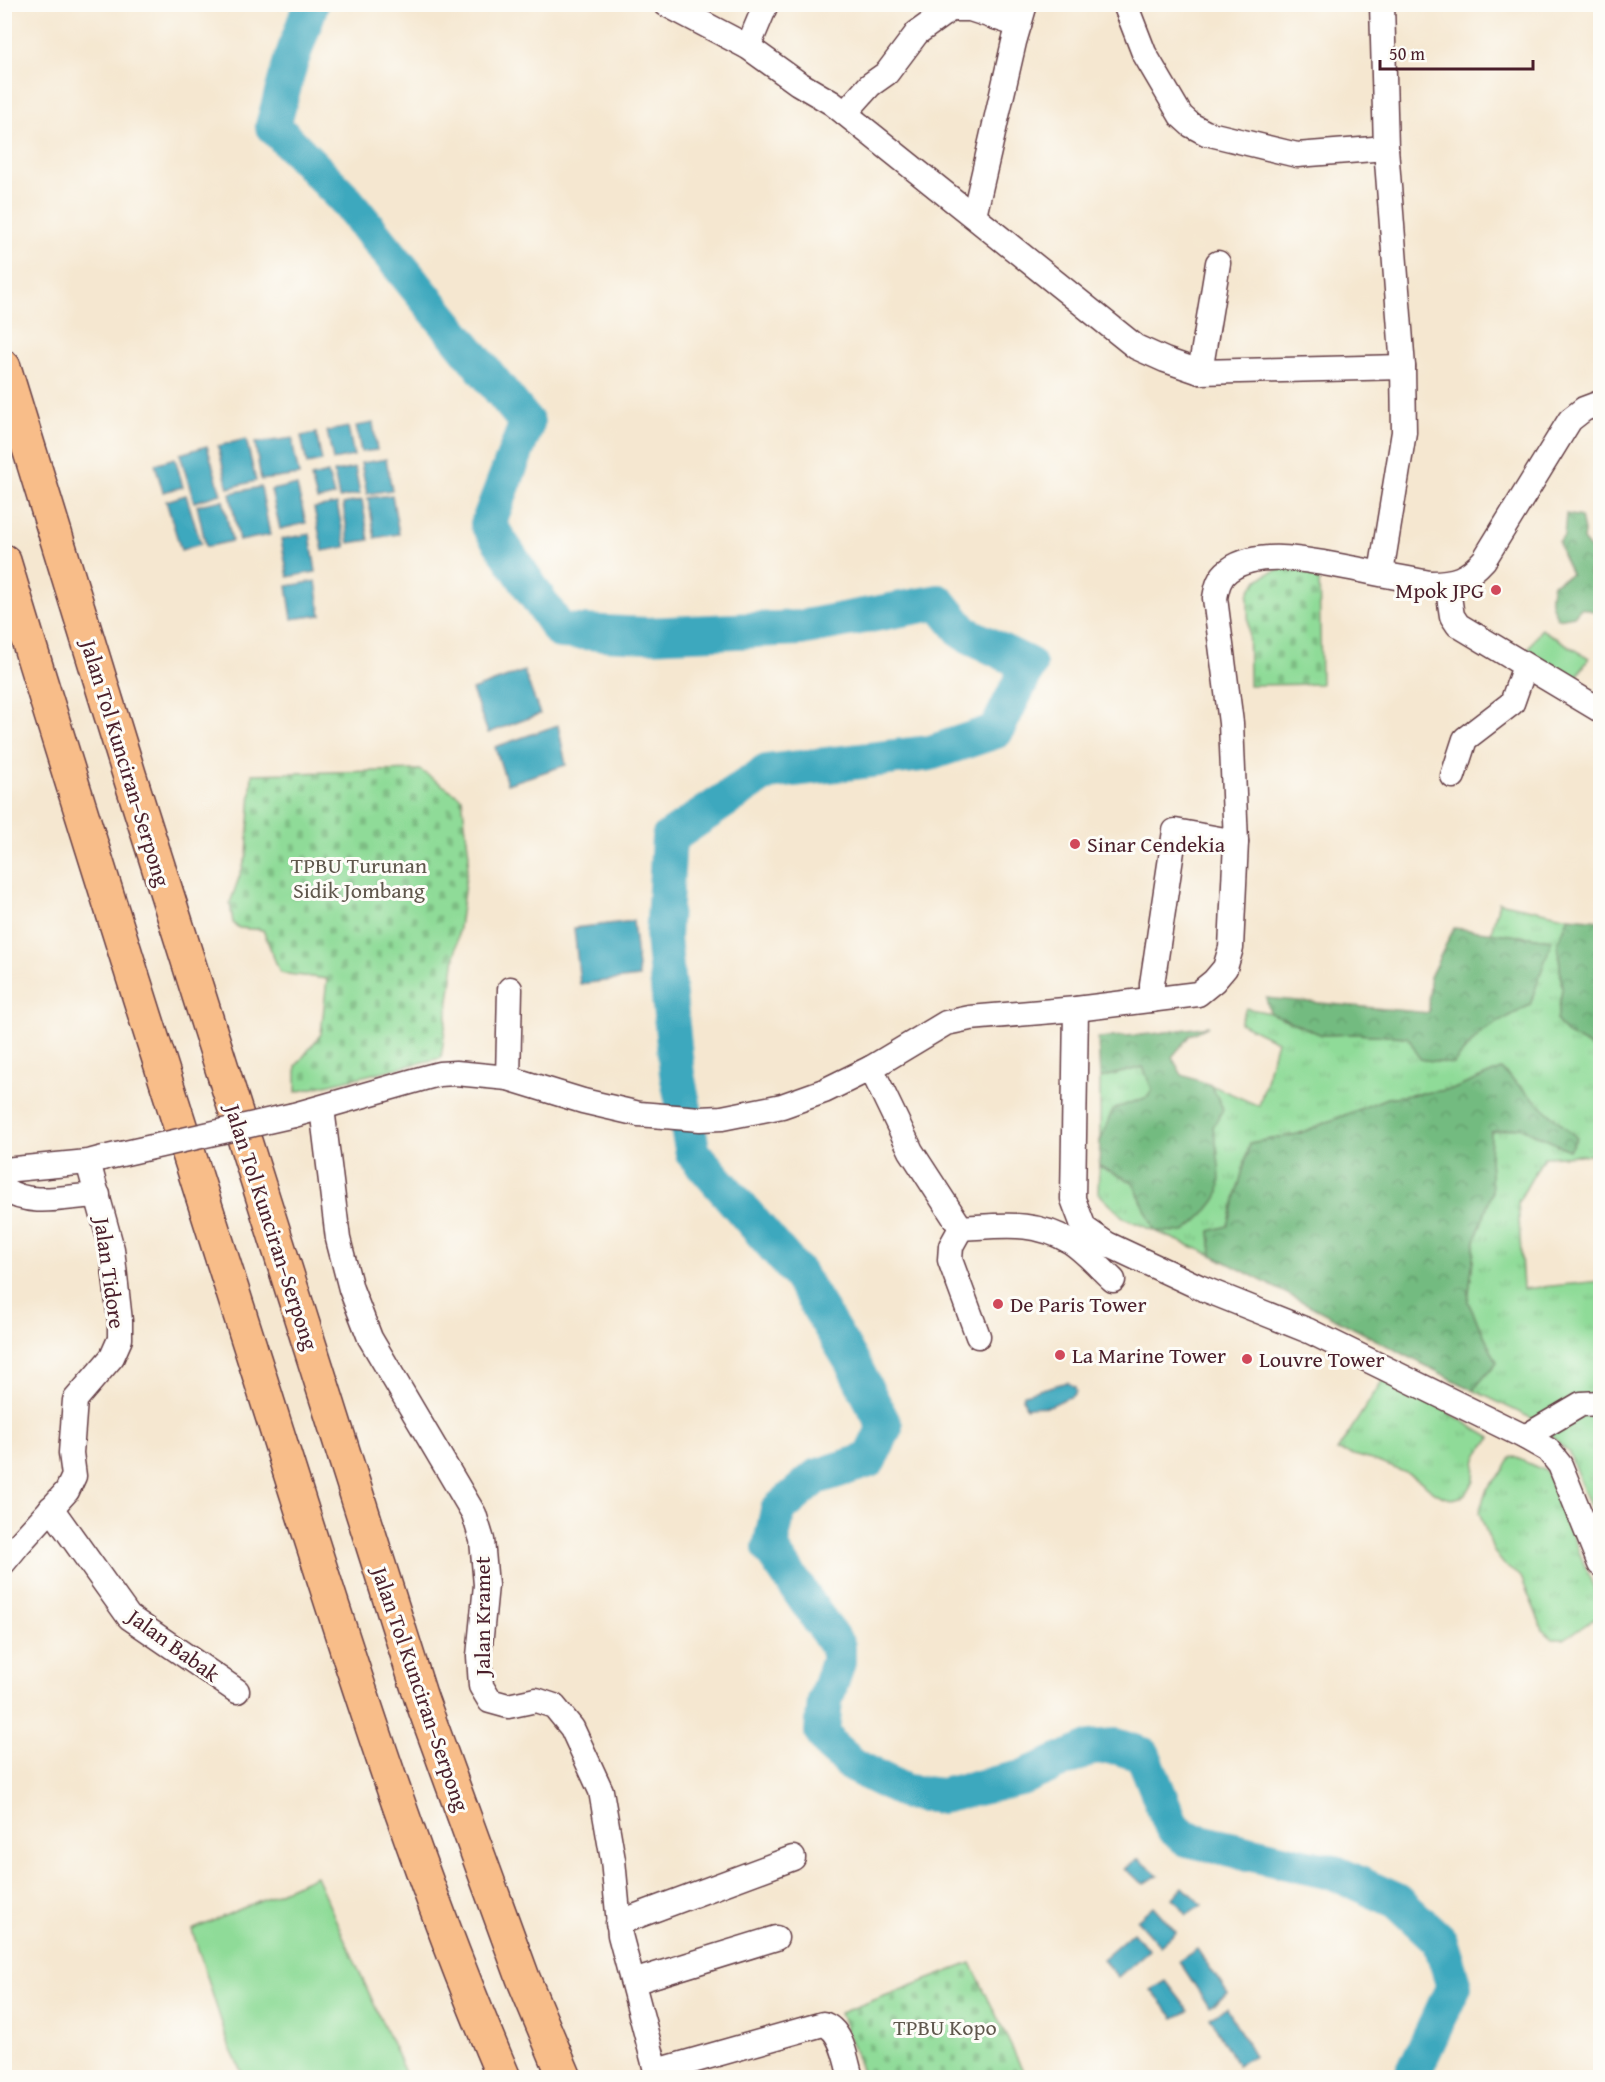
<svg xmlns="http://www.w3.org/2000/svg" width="1605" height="2082" viewBox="0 0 1605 2082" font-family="'Gentium Book Plus',serif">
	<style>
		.grass { fill: url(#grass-tufts); stroke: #6c7d62; stroke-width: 1.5 }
		.forest { fill: url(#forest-crowns); stroke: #5e6d56; stroke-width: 1.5 }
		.cemetery { fill: url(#cemetery-stones); stroke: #6c7d62; stroke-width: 1.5 }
		.garden { fill: #8fdb98; stroke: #6c7d62; stroke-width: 1.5 }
		.water { fill: #3ea8be; stroke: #446474; stroke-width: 1.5 }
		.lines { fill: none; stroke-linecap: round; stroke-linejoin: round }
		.river { stroke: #3ea8be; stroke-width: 36 }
		.minor-casing { stroke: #643d44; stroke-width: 27 }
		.highway-casing { stroke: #643d44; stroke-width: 36 }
		.minor { stroke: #fff; stroke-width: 24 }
		.highway { stroke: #f8bd89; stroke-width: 33 }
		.minor-bridge-casing { stroke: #643d44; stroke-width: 27; stroke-linecap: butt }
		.minor-bridge { stroke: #fff; stroke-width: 24 }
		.poi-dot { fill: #d1495b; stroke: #fdfcf7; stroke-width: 2 }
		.labels { text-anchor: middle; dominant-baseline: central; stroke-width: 6; stroke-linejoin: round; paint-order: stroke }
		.poi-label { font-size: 22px; fill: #4a1f2b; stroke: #fdfcf7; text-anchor: start }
		.street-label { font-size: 22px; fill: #4a1f2b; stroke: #fdfcf7 }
		.park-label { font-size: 22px; fill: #5f574c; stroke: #fdfcf7 }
	</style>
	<defs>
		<pattern id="grass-tufts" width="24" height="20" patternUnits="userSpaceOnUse" patternTransform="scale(1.5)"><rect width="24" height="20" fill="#8fdb98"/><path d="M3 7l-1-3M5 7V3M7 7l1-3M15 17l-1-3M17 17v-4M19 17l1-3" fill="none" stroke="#7dbc83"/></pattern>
		<pattern id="forest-crowns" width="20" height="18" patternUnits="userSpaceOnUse" patternTransform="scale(1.5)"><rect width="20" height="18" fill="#73bb80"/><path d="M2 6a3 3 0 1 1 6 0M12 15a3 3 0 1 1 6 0" fill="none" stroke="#609769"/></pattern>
		<pattern id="cemetery-stones" width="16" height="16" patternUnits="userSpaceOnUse" patternTransform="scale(1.5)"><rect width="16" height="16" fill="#8fdb98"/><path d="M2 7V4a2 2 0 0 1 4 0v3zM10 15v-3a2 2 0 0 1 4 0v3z" fill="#7dbc83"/></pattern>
	</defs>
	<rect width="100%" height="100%" fill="#fdfcf7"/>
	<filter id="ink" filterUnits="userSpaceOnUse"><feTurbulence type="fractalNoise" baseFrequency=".0167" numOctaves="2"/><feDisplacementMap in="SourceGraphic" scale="12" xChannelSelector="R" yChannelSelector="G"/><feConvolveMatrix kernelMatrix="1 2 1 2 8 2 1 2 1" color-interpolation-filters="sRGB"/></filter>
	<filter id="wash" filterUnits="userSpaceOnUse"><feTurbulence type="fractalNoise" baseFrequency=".008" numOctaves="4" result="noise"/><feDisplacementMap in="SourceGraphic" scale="24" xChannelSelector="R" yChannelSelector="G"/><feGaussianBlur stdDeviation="1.35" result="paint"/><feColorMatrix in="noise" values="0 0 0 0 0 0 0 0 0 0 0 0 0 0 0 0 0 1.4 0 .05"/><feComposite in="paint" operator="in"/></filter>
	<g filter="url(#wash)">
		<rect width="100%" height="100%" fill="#f5e7d0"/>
		<g class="grass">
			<polygon points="1499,902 1569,917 1558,943 1562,989 1557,1021 1566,1033 1593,1048 1600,1059 1600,1154 1544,1157 1518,1202 1523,1289 1600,1281 1600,1531 1569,1453 1533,1419 1473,1390 1497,1362 1468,1302 1475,1241 1492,1192 1490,1159 1491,1132 1520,1127 1569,1150 1501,1070 1454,1089 1387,1098 1298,1134 1250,1143 1228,1226 1210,1231 1212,1255 1124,1218 1098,1193 1099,1166 1133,1182 1155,1231 1218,1152 1212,1127 1223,1109 1211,1085 1259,1106 1277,1041 1240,1023 1246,1008 1270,1013 1322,1035 1355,1034 1408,1037 1421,1059 1453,1064 1482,1031 1530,1005 1551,940 1491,933"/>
			<polygon points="1143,1067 1152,1089 1148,1097 1113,1109 1100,1142 1100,1078"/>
			<path d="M1386,1375l105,63c-4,5 -11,12 -14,18 -5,12 1,25 -9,35 -5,6 -14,9 -21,7 -14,-3 -22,-16 -35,-22 -24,-12 -48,-19 -75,-25z"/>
			<polygon points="1512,1456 1546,1471 1600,1603 1600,1615 1564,1639 1553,1639 1543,1630 1521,1577 1505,1566 1494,1552 1479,1512 1487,1489 1504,1470"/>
		</g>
		<g class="forest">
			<path d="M1566,514l15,3 3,14 -1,9 15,18 -9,15 11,21v19l-19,-5 -7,8 -16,3c-8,-15 -9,-18 -5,-35l18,-10 -9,-20 -3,-11 5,-7z"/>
			<polygon points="1569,917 1600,920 1600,966 1598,972 1600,988 1600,1058 1593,1048 1566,1033 1557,1021 1562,989 1558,943"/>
			<polygon points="1454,928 1552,940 1530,1005 1482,1031 1453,1064 1420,1059 1408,1037 1355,1034 1322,1035 1270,1013 1266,998 1429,1013 1430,977"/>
			<path d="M1209,1026l-19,9 -18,22 10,18 29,10 12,24 -10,18c3,14 11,59 4,71 -8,13 -21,24 -33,34l-29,-1 -22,-49 -34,-16 1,-24 13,-33 35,-12 4,-8 -9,-22 -43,11 -2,-40 54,-4z"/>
			<polygon points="1501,1069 1577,1138 1569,1150 1520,1127 1491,1132 1490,1159 1492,1192 1475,1241 1468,1302 1497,1362 1473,1390 1212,1255 1210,1231 1228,1226 1250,1143 1298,1134 1387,1098 1454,1089"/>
		</g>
		<g class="cemetery">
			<path d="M1288,566l31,2 2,116 -72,1 -1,-90c7,-18 22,-23 40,-29z"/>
			<polygon points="420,770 462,798 469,855 441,1058 296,1092 296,1066 321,1034 327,979 280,973 263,930 239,928 233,923 230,903 247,855 252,774"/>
			<polygon points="971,1963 1026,2077 864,2077 840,2013"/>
		</g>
		<g class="garden">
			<polygon points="1541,629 1589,658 1573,683 1525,653"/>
			<polygon points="316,1876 407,2077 244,2077 229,2046 192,1930"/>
		</g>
		<g class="water">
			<polygon points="373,423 377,450 361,452 356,426"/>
			<polygon points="348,427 354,456 333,460 327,431"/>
			<polygon points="316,433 322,461 307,464 301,436"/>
			<path d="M293,438c-1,10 4,25 6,37l-38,5 -6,-37z"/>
			<polygon points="246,439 256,481 228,488 218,446"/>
			<polygon points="207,446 221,494 194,502 180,454"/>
			<polygon points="175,458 183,487 163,492 155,464"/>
			<polygon points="386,459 392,490 367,494 361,463"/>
			<polygon points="355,468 360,494 339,498 334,472"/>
			<polygon points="328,473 334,496 317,500 311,477"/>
			<polygon points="289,486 297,486 306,523 280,529 271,490"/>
			<polygon points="261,487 270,535 239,541 230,493"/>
			<polygon points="186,495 201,544 181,550 166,501"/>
			<polygon points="392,495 399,534 375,538 368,498"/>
			<polygon points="223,500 232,541 206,547 197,505"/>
			<polygon points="362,500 369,540 349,543 343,504"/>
			<polygon points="337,504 346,547 323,551 314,508"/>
			<polygon points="310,534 316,572 288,577 281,539"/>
			<polygon points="316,581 321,615 292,619 287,586"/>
			<polygon points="524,671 540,714 488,733 472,690"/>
			<polygon points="558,725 566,765 507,784 495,747"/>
			<polygon points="633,921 639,977 580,984 574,928"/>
			<path d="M1067,1382l8,5 1,5 -5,5c-9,1 -11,5 -19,8 -8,3 -17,0 -26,3l-3,-10 1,-4z"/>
			<polygon points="1139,1859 1158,1875 1144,1884 1124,1869"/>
			<polygon points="1183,1887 1202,1905 1187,1915 1173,1898"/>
			<polygon points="1153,1906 1176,1932 1160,1946 1137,1920"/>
			<polygon points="1133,1932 1149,1950 1118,1977 1102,1959"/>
			<polygon points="1197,1949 1228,1994 1209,2007 1179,1961"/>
			<polygon points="1166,1981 1189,2011 1174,2018 1151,1990"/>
			<polygon points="1227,2008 1254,2056 1237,2065 1210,2017"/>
		</g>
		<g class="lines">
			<polyline class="river" points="311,4 290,64 273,126 345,199 527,423 488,524 560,631 647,635 800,628 939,602 964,633 1029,665 996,731 930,753 767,772 669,838 663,938 677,1074 693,1153 799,1275 852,1362 885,1427 869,1460 816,1477 778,1510 770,1548 838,1647 838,1662 825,1701 822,1732 831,1746 854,1766 906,1792 941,1796 1021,1778 1091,1748 1115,1746 1143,1755 1172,1827 1187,1839 1335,1873 1397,1901 1440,1941 1454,1986 1411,2078"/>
		</g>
	</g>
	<g filter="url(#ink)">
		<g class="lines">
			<defs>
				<g id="minor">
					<polyline points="666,4 748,47 798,83 832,103 1136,347 1165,360 1200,372 1403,367"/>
					<polyline points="1125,4 1144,53 1181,116 1191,125 1206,133 1297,155 1386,148"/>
					<polyline points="748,47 766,4"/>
					<polyline points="845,113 870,85 887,73 917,33 946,12 952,9 970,9 1019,25"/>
					<polyline points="974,216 1014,42 1025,4"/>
					<polyline points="1200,372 1218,263"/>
					<polyline points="1381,573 1404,432 1403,367 1386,148 1382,4"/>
					<polyline points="1447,583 1452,616 1458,625 1600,710"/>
					<polyline points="1453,776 1465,739 1512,703 1525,666"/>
					<polyline points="1152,1000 1152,984 1175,831 1236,842"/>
					<polyline points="1076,1009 1073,1199 1084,1228 1107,1244 1199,1287 1309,1331 1525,1437 1548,1450 1560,1465 1600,1564"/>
					<path d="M871,1068l40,83 50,77c40,-2 74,-8 110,14 15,10 29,26 42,38"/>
					<polyline points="508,1078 510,989"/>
					<polyline points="322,1108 338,1239 351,1289 370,1338 474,1514 482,1540 486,1585 479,1656 481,1686 490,1701 508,1706 536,1700 554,1706 572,1728 601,1791 613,1860 620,1935 658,2078"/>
					<path d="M294,1115l130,-37 15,-4 17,-1 52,5 75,23 56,13 61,5 22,-1 60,-12 42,-15 47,-23 75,-45 24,-5 106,-9 122,-15 16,-13 11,-13 6,-20 5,-106 -5,-119 -16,-125c2,-11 4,-21 14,-28 33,-24 95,-6 132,0 23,5 46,9 69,13 25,0 37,-4 54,-23l86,-140 14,-11 16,-6"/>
					<polyline points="4,1170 88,1162 103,1158"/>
					<path d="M4,1189c27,19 64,7 94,6"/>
					<polyline points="961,1228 951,1246 950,1260 978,1336"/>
					<polyline points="1525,1437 1581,1404 1600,1403"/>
					<polyline points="51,1508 129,1617 237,1691"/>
					<polyline points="4,1562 18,1545 67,1491 74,1476 71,1453 75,1400 112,1357 120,1339 120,1321 112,1249 88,1162"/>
					<polyline points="618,1923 793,1858"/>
					<polyline points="633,1982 776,1938"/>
					<path d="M657,2071l166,-47c19,5 23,37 28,54"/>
				</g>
				<g id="highway">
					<polyline points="4,367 129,774 421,1698 523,1978 565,2078"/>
					<path d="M4,561c81,269 167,536 252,804 76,240 149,481 248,713"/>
				</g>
			</defs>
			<use href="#minor" class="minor-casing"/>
			<use href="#highway" class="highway-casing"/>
			<use href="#minor" class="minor"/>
			<use href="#highway" class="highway"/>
			<defs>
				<polyline id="minor-bridge" points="108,1157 294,1115"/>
			</defs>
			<use href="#minor-bridge" class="minor-bridge-casing"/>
			<use href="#minor-bridge" class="minor-bridge"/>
		</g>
	</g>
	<g class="poi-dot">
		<circle cx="1496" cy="590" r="6"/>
		<circle cx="1075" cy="844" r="6"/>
		<circle cx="998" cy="1304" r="6"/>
		<circle cx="1060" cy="1355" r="6"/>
		<circle cx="1247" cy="1359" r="6"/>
	</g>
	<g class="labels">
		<g class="poi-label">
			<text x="1484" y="590" text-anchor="end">Mpok JPG</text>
			<text x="1087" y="844">Sinar Cendekia</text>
			<text x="1010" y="1304">De Paris Tower</text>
			<text x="1072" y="1355">La Marine Tower</text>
			<text x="1259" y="1359">Louvre Tower</text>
		</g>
		<g class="street-label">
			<text transform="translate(126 763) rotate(73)">Jalan Tol Kunciran–Serpong</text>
			<text transform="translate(272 1227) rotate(72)">Jalan Tol Kunciran–Serpong</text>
			<text transform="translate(110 1273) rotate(82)">Jalan Tidore</text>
			<text transform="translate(482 1616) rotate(-90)">Jalan Kramet</text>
			<text transform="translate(174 1645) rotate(36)">Jalan Babak</text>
			<text transform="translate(421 1689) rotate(71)">Jalan Tol Kunciran–Serpong</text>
		</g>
		<g class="park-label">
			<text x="359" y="865">TPBU Turunan<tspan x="359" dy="25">Sidik Jombang</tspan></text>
			<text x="945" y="2027">TPBU Kopo</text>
		</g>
	</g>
	<rect width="1605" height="2082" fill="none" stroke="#fdfcf7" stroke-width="24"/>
	<path d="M1380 60v9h153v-9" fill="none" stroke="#4a1f2b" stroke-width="3"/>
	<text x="1389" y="60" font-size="18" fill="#4a1f2b" stroke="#fdfcf7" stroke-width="4.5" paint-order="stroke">50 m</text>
</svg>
